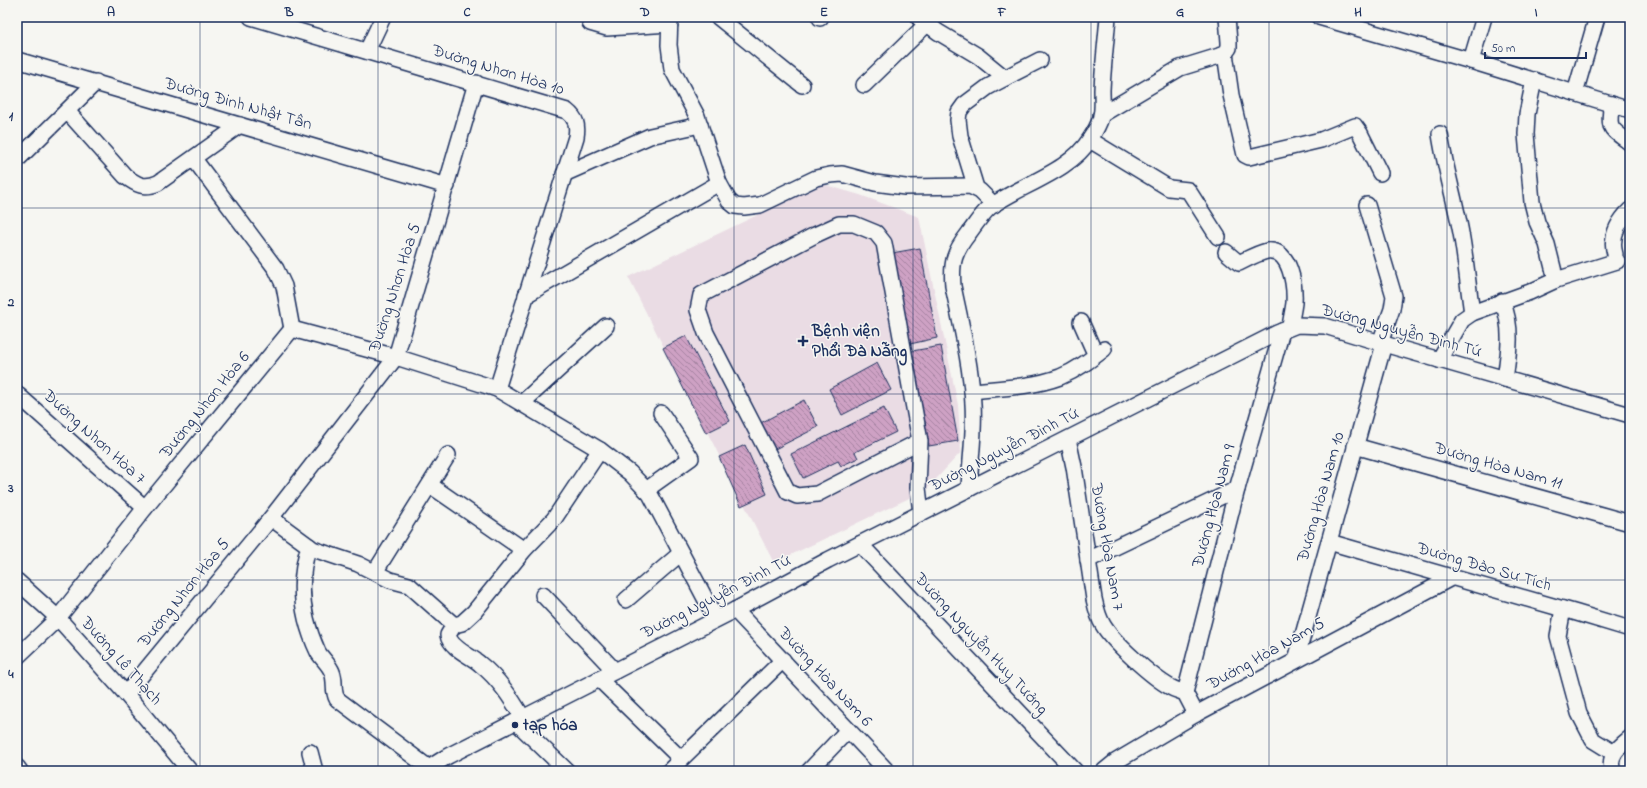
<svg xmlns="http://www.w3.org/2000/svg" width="1647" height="788" viewBox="0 0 1647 788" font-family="'Indie Flower',sans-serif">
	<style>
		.built { fill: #eadce4 }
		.building { fill: url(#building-back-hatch); stroke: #1b2f5e }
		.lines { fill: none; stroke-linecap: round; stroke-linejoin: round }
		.minor-casing { stroke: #1b2f5e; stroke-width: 18 }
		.minor { stroke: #f6f6f2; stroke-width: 15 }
		.grid { fill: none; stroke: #1b2f5e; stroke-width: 1; stroke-opacity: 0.55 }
		.poi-dot { fill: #1b2f5e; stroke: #f6f6f2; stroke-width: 1.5 }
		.labels { text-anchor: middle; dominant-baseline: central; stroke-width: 3; stroke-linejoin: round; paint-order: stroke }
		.street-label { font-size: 17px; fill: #1b2f5e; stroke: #f6f6f2 }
		.poi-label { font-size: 17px; font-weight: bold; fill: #1b2f5e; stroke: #f6f6f2; text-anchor: start }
		.neatline { fill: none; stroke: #1b2f5e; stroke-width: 1.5 }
		.grid-label { font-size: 13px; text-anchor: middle; font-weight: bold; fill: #1b2f5e }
	</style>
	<defs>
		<pattern id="building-back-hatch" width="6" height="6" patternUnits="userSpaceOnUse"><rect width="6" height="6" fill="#cea1c4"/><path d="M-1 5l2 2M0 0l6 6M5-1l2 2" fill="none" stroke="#a684a2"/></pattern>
	</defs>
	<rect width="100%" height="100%" fill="#f6f6f2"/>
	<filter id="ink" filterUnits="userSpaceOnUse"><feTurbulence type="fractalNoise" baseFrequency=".025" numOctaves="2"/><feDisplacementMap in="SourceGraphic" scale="8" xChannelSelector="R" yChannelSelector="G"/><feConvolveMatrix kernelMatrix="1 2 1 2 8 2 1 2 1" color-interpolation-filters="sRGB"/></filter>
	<g filter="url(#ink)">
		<polygon class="built" points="822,184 860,195 919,217 958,405 961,452 926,490 774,563 628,277"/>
		<g class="building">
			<polygon points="920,248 937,338 910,344 892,253"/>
			<polygon points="686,336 730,421 706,433 663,348"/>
			<polygon points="941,346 958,441 929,446 912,351"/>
			<polygon points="877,363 891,390 842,415 829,389"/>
			<polygon points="804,400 818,427 769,452 755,426"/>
			<polygon points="884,408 896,432 855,452 858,458 841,466 838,461 803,478 791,454"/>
			<polygon points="745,445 767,494 741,506 719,457"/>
		</g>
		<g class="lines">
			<defs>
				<g id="minor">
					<path d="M251,17l316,94c9,7 11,14 9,26l-79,252"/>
					<polyline points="670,17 669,45 672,69 697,116 719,183 729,201 735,206 744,207 760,205 816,178 830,175 842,174 875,183 905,187 970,186 980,191 994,205"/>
					<polyline points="718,17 802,85"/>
					<polyline points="918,17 938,32 978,56 1005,78"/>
					<polyline points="1319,17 1471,61 1630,110"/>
					<polyline points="820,18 821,17"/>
					<polyline points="590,23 607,28 670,24"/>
					<polyline points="367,51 383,17"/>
					<polyline points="1225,53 1231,95 1245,155 1249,157 1321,140 1355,126 1360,133 1380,173"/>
					<polyline points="17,60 447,186"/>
					<polyline points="1471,61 1484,17"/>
					<polyline points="1534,80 1527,114 1526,134 1532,202 1537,222 1547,244 1556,280"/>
					<polyline points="864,85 933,18"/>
					<polyline points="1575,93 1597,17"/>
					<path d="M1612,104c-5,26 -1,24 18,39"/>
					<path d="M67,111l58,65c12,9 19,13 33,7l82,-58"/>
					<polyline points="1101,115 1180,68 1219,56 1225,53 1229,48 1229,42 1227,17"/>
					<path d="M1440,134c5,34 15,66 21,99 5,27 7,53 11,80"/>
					<polyline points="1090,140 1169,188 1188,190 1218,237"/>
					<polyline points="194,159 276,269 284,286 292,329"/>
					<polyline points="17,160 96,82"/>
					<polyline points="564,174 650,136 700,125"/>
					<polyline points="976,188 960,136 958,120 959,112 964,105 988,87 1005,78 1040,60"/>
					<polyline points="1367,205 1394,296 1392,309 1380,343"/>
					<path d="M1226,252l13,11c8,-4 19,-10 28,-12 24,-3 28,36 27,52 -1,8 -3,16 -4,24"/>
					<path d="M1615,254c-5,-17 3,-32 15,-44"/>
					<polyline points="526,295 719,183"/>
					<path d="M1502,301c11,25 7,51 3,78"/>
					<polyline points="1081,322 1093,349 1097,354"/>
					<polyline points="292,329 396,357 497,389 600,450 630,473 650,494 716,619"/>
					<polyline points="1439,360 1462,320 1472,313 1530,292 1556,280 1617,261"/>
					<path d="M972,391c29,-3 61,-4 88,-14 17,-7 30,-17 44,-28"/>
					<polyline points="17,394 145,508"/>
					<polyline points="522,403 606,326"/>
					<path d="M1068,439l6,28 20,132c2,9 4,18 9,26 10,17 49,52 67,62 5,3 10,4 15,6l11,21"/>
					<polyline points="920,441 817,494 797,496 788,492 706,333 698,310 701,295 815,235 839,224 854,224 876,233 884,243 920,441 918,488 921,513"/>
					<polyline points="1355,446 1630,523"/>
					<polyline points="430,485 524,550"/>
					<path d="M969,489c1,-28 6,-56 4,-85 -2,-39 -12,-79 -20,-118 -2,-24 1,-34 16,-53 6,-8 13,-19 21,-26 30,-22 80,-35 100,-68 4,-6 9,-15 11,-22 2,-9 1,-18 1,-27 1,-24 4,-49 6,-73"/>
					<polyline points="646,490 691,458 661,413"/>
					<polyline points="271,518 313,549 358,564 390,580 409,585 454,625"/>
					<polyline points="1329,542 1577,613 1630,629"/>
					<polyline points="860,544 1075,771"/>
					<path d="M309,546c-12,36 -7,72 9,106 4,7 11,12 14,20 4,9 0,18 5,27l96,72"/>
					<polyline points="1088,560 1237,489"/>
					<polyline points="375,572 448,455"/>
					<polyline points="17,581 58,618 126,694 190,771"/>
					<polyline points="543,595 615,671"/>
					<polyline points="626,600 681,553"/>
					<polyline points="1563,609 1558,636 1579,713 1593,740 1614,753"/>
					<polyline points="735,610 887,771"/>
					<polyline points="454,625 462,623 474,612 524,550 554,519 600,450"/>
					<path d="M454,625l-6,10c2,13 23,21 32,29 19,15 31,34 43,54"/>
					<polyline points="17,657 58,618 145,508 292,329"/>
					<polyline points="1296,660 1384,344"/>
					<polyline points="599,679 681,759"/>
					<polyline points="1185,693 1237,489 1282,331"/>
					<polyline points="126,694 271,518 396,357 476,83"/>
					<polyline points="516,722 567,771"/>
					<polyline points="310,752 315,771"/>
					<polyline points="17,767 20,771"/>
					<polyline points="424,771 448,756 735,610 828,560 1277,333 1297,325 1325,326 1384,344 1630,415"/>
					<polyline points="669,771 783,660"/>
					<polyline points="809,771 848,730"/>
					<polyline points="1104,771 1115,762 1196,714 1451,578"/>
					<path d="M1613,771c-6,-15 6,-24 17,-33"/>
				</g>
			</defs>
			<use href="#minor" class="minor-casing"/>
			<use href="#minor" class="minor"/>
		</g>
	</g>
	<path class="grid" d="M200,17v754M378,17v754M556,17v754M734,17v754M913,17v754M1091,17v754M1269,17v754M1447,17v754M17,208h1613M17,394h1613M17,580h1613"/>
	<g class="poi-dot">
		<path d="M801 335h4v4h4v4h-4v4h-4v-4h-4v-4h4z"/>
		<circle cx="515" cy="725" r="4"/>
	</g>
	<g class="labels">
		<g class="street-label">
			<text transform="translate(498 70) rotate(17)">Đường Nhơn Hòa 10</text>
			<text transform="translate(238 104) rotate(16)">Đường Đinh Nhật Tân</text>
			<text transform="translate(395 288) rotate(-72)">Đường Nhơn Hòa 5</text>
			<text transform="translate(1401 331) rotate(15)">Đường Nguyễn Đình Tứ</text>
			<text transform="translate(205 405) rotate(-51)">Đường Nhơn Hòa 6</text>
			<text transform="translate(94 437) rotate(42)">Đường Nhơn Hòa 7</text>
			<text transform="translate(1004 450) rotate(-27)">Đường Nguyễn Đình Tứ</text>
			<text transform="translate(1498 466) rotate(16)">Đường Hòa Nam 11</text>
			<text transform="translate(1321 497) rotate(-74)">Đường Hòa Nam 10</text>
			<text transform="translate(1214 506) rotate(-75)">Đường Hòa Nam 9</text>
			<text transform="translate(1107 547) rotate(80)">Đường Hòa Nam 7</text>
			<text transform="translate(1484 567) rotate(16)">Đường Đào Sư Tích</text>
			<text transform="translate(184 593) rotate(-51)">Đường Nhơn Hòa 5</text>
			<text transform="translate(716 597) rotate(-27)">Đường Nguyễn Đình Tứ</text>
			<text transform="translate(981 644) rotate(47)">Đường Nguyễn Huy Tưởng</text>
			<text transform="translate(1266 654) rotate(-29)">Đường Hòa Nam 5</text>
			<text transform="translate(121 661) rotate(48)">Đường Lê Thạch</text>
			<text transform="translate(825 677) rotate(47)">Đường Hòa Nam 6</text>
		</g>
		<g class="poi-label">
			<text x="812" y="331">Bệnh viện<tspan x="812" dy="20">Phổi Đà Nẵng</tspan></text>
			<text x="523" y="725">tạp hóa</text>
		</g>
	</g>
	<rect width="1647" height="788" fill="none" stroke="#f6f6f2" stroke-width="44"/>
	<path d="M1485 52v6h101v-6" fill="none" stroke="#1b2f5e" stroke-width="2"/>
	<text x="1491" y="52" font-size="12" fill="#1b2f5e" stroke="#f6f6f2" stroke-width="3" paint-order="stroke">50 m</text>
	<rect x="22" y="22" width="1603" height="744" class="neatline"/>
	<g class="grid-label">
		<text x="111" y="16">A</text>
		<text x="289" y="16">B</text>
		<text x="467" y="16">C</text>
		<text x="645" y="16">D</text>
		<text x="824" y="16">E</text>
		<text x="1002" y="16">F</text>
		<text x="1180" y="16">G</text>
		<text x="1358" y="16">H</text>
		<text x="1536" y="16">I</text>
		<text x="11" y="120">1</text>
		<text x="11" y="306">2</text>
		<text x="11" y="492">3</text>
		<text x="11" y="678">4</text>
	</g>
</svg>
